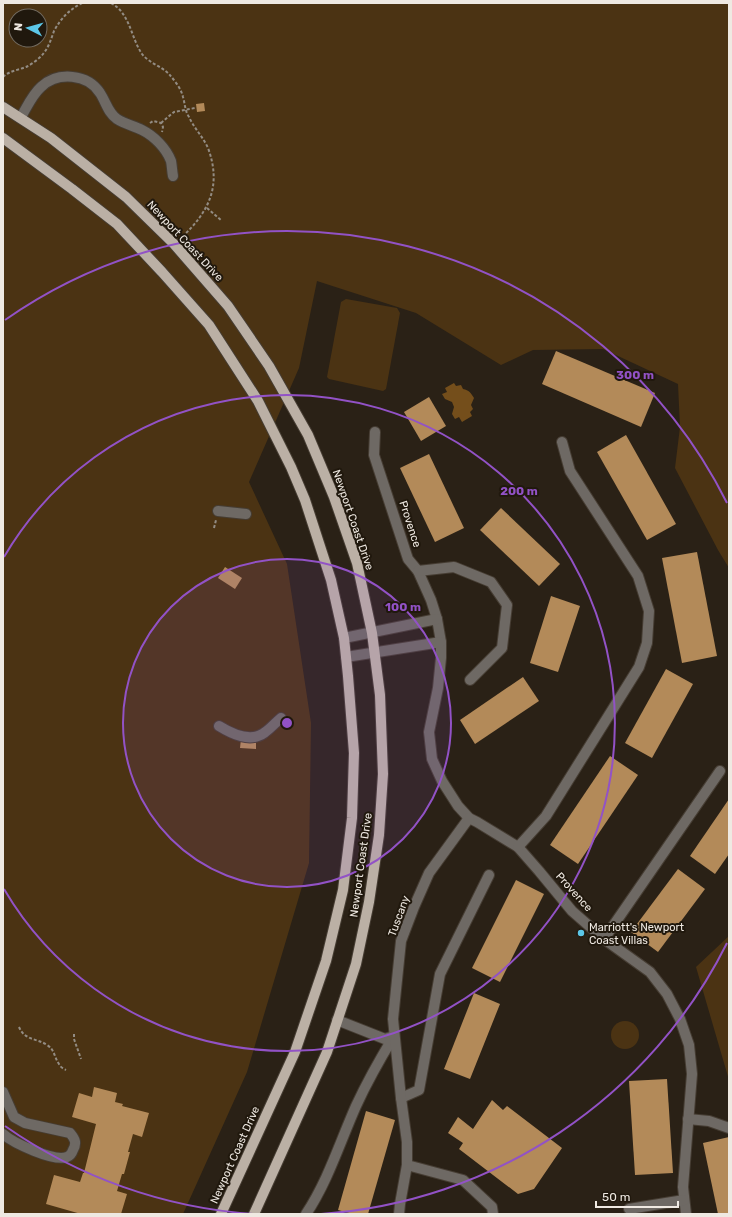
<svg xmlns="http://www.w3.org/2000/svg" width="732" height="1217" viewBox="0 0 732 1217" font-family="Rubik,sans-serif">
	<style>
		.green { fill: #4b3313; fill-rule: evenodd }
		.water { fill: #744e1b }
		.building { fill: #b38a59 }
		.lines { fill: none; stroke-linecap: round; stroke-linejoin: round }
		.minor-casing { stroke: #463d33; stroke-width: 12 }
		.major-casing { stroke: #463d33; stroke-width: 12 }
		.path { stroke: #938c83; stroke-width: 2; stroke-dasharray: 3 2; stroke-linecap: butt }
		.minor { stroke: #6e6964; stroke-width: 10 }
		.major { stroke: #bbb0a5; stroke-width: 10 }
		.ring { fill: none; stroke: #9252c6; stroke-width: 2 }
		.poi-dot { fill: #5cc7e8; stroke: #20180d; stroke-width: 1.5 }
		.labels { text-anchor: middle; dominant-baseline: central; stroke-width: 4; stroke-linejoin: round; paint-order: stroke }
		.street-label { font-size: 11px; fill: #efe9e2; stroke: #20180d }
		.poi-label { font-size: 11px; fill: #efe9e2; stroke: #20180d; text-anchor: start }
		.centre { fill: #9252c6; stroke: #20180d; stroke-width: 2 }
		.ring-label { font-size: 12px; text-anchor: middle; font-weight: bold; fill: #9252c6; stroke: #20180d; stroke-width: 4; stroke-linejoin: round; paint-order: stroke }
	</style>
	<rect width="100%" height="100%" fill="#2a2116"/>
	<g class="green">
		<path d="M3,3h726v565l-11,-18 -43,-82 5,-41 -2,-43 -75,-35 -70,1 -32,15 -85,-52 -99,-32 -18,87 -50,114 38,82 24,159 -2,140 -62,209 -64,142h-180zM16,16h24v24h-24z"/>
		<polygon points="346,299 397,308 400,313 386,389 383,391 329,379 327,377 341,302"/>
		<polygon points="729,936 729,1080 696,967"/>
		<circle cx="625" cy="1035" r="14"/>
	</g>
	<path class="water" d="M454,383l2,3 5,-1 2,4c6,1 8,4 11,9l-3,7 2,4 -3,3 2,4 -10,6 -3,-5 -4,2 -3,-5 2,-7 -2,-5 -7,-3 -3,-5 5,-2 -2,-4z"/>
	<g class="building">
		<polygon points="204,103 205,111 197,112 196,104"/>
		<polygon points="556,351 655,393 641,427 542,384"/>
		<polygon points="429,397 446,426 421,441 404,412"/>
		<polygon points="626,435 676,524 647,540 597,452"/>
		<polygon points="429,454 464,528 435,542 400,468"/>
		<polygon points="501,508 560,564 539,586 480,530"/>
		<polygon points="697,552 717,656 682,663 662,558"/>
		<polygon points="225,567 242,578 235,589 218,578"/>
		<polygon points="551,596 580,606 558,672 530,663"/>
		<polygon points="666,669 693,684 652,758 625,743"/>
		<polygon points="523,677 539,701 475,744 460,720"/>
		<polygon points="241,739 256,740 256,749 240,748"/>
		<polygon points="610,756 638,775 578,864 550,845"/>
		<polygon points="729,799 729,854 715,874 690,856"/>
		<polygon points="678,869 705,889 658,952 631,932"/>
		<polygon points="516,880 544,894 500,982 472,968"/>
		<polygon points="474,993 500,1004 470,1079 444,1069"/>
		<polygon points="667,1079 673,1173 635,1175 629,1081"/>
		<polygon points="94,1087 117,1093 115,1102 123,1104 122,1106 149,1113 142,1137 133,1134 128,1152 130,1152 124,1174 122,1174 117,1191 127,1194 121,1214 81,1214 46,1204 54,1175 80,1182 83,1173 84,1173 96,1124 72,1117 79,1093 92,1097"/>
		<polygon points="492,1100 503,1110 507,1106 562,1148 534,1189 518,1194 459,1149 463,1143 448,1133 458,1117 473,1129"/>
		<polygon points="366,1111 395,1120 368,1214 353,1214 338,1210"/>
		<polygon points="729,1137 729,1214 718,1214 703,1143"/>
	</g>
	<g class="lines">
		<defs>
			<g id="minor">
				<path d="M21,117c6,-10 11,-22 20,-30 17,-16 47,-13 59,6 6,9 8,20 17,26 8,5 17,7 25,11 12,6 24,18 29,31 1,5 1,10 2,15"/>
				<polyline points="375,432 374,455 408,559 418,571 431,600 437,619 441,642 441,658 438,688 429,732 432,759 442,781 458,806 469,818 477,822 518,847 539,871 572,911 604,939 650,972 667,994 680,1019 689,1045 692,1074 683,1187 686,1214"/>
				<polyline points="218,511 246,514"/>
				<polyline points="418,571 454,567 491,582 507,605 502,648 470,680"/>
				<polyline points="344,638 437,619"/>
				<polyline points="346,657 441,642"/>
				<path d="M219,726c13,8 31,17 45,7 6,-4 11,-10 17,-15"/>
				<polyline points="518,847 546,816 639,667 647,643 649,611 638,576 570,471 562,442"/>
				<polyline points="604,939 720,771"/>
				<polyline points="337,1020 385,1039 394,1036"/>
				<path d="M3,1092l11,25 11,6 45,10c5,6 7,10 3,17 -1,3 -3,6 -6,7 -13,5 -54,-14 -64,-23"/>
				<polyline points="401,1098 419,1090 440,974 489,875"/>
				<polyline points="688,1119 709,1121 729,1128"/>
				<polyline points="407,1165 463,1180 492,1207 493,1214"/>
				<polyline points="629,1209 684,1200"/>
				<path d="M306,1214c22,-33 34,-72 50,-108 11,-24 24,-47 38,-70"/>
				<polyline points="399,1214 400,1204 407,1165 407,1142 401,1098 393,1019 401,941 414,907 429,873 469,818"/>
			</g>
			<g id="major">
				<polyline points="3,107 51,138 126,197 174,244 228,306 269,366 308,435 334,497 357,563 372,633 380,695 383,774 379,835 369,902 356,964 327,1052 254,1214"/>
				<polyline points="3,138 72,189 117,224 162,272 209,325 258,401 291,467 305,500 331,580 344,638 348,676 354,753 352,818 343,890 326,961 295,1052 221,1214"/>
			</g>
		</defs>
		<use href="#minor" class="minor-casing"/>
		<use href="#major" class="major-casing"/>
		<g class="path">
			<path d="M111,3c19,10 20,35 31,51 7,9 19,12 27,20 5,6 12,14 14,23 2,7 2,14 6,20 5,11 14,20 19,31 14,38 1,64 -27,90"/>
			<path d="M3,77c6,-6 15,-7 23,-10 6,-3 13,-8 17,-13 6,-7 8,-15 11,-23 7,-13 15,-21 28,-28"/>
			<polyline points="150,123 153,121 161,123 163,127 162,132"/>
			<polyline points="161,123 174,112 195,108"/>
			<polyline points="207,208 222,221"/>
			<polyline points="214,528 216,520"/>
			<path d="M19,1027c6,14 18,11 28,18 8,5 7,12 12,19 1,3 5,5 7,6"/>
			<polyline points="74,1034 74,1039 81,1059"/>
		</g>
		<use href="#minor" class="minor"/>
		<use href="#major" class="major"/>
	</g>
	<circle cx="287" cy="723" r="164" fill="#9252c6" fill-opacity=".12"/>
	<g class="ring">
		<circle cx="287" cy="723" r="164"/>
		<path d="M4 557A328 328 0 1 1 4 889"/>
		<path d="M727 943A492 492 0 0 1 321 1214M253 1214A492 492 0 0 1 5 1126M5 320A492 492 0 0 1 727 503"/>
	</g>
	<circle class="poi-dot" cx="581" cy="933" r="4"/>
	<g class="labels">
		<g class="street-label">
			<text transform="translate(185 241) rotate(47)">Newport Coast Drive</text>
			<text transform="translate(353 520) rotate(71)">Newport Coast Drive</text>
			<text transform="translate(410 524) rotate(72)">Provence</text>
			<text transform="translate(361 865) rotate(-82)">Newport Coast Drive</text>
			<text transform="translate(574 892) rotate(48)">Provence</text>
			<text transform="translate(399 916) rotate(-70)">Tuscany</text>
			<text transform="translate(235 1155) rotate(-66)">Newport Coast Drive</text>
		</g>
		<g class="poi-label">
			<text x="589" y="927">Marriott's Newport<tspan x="589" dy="13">Coast Villas</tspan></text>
		</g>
	</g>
	<circle cx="287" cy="723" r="6" class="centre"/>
	<g class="ring-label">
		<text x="635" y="379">300 m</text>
		<text x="519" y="495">200 m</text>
		<text x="403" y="611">100 m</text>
	</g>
	<rect width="732" height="1217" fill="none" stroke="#efe9e2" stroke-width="8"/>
	<g transform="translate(28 28) rotate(276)"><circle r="19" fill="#20180d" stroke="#736c62"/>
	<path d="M0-3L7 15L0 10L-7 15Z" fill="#5cc7e8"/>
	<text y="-6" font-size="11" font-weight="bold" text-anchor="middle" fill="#efe9e2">N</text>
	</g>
	<path d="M596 1201v6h82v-6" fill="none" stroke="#efe9e2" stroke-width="2"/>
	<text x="602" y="1201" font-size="12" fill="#efe9e2" stroke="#20180d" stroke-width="3" paint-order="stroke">50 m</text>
</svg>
